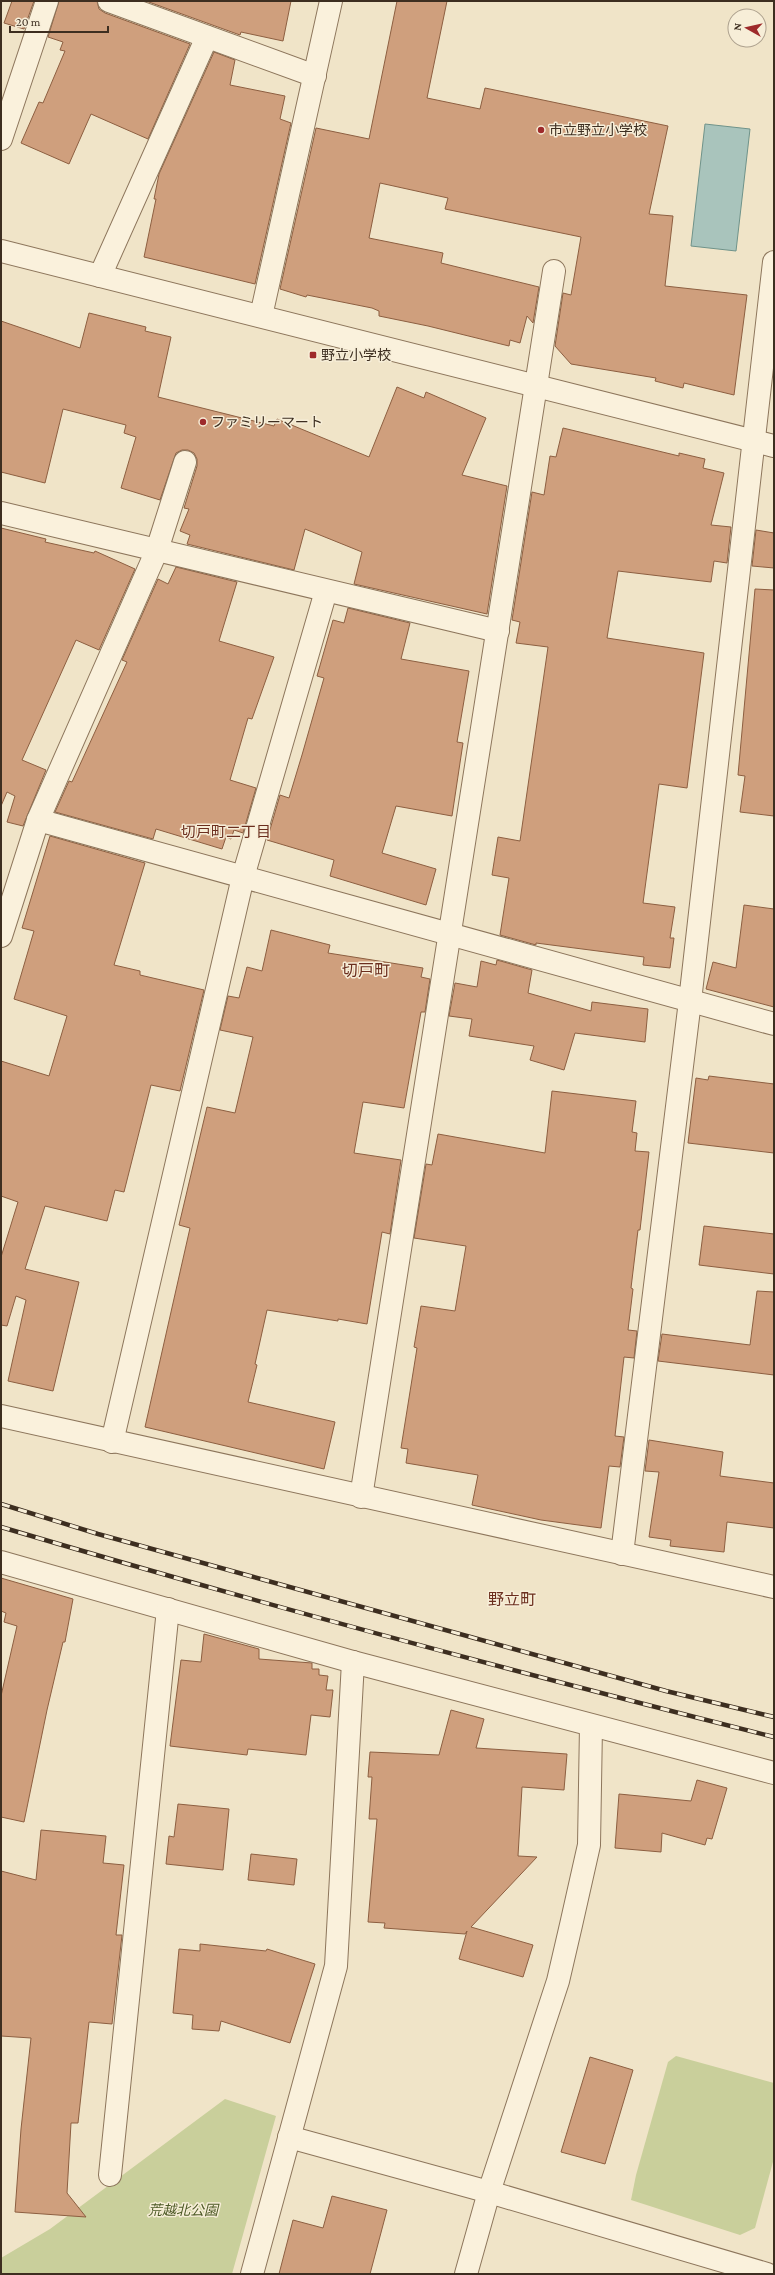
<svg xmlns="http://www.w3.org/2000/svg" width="775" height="2275" viewBox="0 0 775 2275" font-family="'Crimson Pro','Noto Sans JP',serif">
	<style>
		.green { fill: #c9cf9b }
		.water { fill: #a9c4bc; stroke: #6f938a }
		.building { fill: #cf9f7d; stroke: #8d5f41 }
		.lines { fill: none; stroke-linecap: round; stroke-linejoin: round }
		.minor-casing { stroke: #8d765c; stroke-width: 24 }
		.tertiary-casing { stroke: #8d765c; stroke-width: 24 }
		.minor { stroke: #faf1dc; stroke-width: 22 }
		.tertiary { stroke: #faf1dc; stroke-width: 22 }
		.rail-casing { stroke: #3d2e20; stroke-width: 4.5 }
		.rail { stroke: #f7eed8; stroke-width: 3; stroke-dasharray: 9; stroke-linecap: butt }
		.poi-dot { fill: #9e2a2b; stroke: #f7eed8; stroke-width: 1.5 }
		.labels { text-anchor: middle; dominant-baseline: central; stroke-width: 3; stroke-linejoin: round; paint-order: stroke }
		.poi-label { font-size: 14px; fill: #3d2e20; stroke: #f7eed8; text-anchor: start }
		.park-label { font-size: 14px; font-style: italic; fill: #4d5a26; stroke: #f7eed8 }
		.neighbourhood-label { font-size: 15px; fill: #6b2e1e; stroke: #f7eed8 }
		.quarter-label { font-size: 16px; fill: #6b2e1e; stroke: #f7eed8 }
	</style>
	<rect width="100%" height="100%" fill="#f0e4c8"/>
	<g class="green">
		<polygon points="676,2056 774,2083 774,2158 755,2228 740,2235 631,2200 636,2175 668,2062"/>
		<polygon points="225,2099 276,2116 232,2274 1,2274 1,2258 50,2229"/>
	</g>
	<polygon class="water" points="705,124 750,129 736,251 691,246"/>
	<g class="building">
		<polygon points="12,1 34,1 24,29 4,23"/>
		<polygon points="59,1 97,1 99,9 105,13 190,44 148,139 91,114 69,164 21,143 39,102 43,103 65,51 60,50 63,42 48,37"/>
		<polygon points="146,1 291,1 283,41 241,32 240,35"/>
		<polygon points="397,1 447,1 427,98 480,109 485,88 668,126 649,214 673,216 665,286 747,295 734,395 684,383 683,388 655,381 656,378 571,364 555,346 563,293 571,295 581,237 445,209 448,198 380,183 369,238 443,253 441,263 539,287 533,323 527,316 520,343 510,340 509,346 428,326 379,316 379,311 372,308 307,295 306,297 280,289 316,128 369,139"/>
		<polygon points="214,52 235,60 230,85 285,96 280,119 291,123 255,284 144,257 156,199 154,199 159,174"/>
		<polygon points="89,313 146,327 145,331 171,337 158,397 274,426 277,419 369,457 397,387 424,398 426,392 486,418 462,475 507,486 487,614 354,584 362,552 305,529 294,570 187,544 190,535 180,531 189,509 184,508 197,466 197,459 194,453 188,450 182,450 176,453 160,500 121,488 136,437 124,433 126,425 63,409 45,483 1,472 1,321 80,348"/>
		<polygon points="563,428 679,456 679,453 705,459 703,468 724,473 711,525 731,527 727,563 714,561 711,582 618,571 607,638 704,653 687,788 659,784 643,903 675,907 670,938 674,938 670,968 643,965 644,957 536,943 536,945 500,935 509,878 492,875 498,837 520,841 548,647 516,643 520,622 512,620 532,492 544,495 550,456 556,457"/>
		<polygon points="1,528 46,539 45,542 94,553 95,551 135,569 99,650 76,640 22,760 46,770 23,826 7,822 15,796 7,792 1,806"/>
		<polygon points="756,530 774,533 774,568 752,566"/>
		<polygon points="176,567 237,582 219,641 274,657 252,719 248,718 230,780 256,788 243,833 234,830 231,839 226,837 222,849 156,829 153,839 55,812 69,781 72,782 127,662 122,660 158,579 168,584"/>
		<polygon points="755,589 774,590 774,816 740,812 745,776 738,775"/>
		<polygon points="348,608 410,623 401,659 469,671 457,742 463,743 452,816 396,806 382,853 436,869 426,905 330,876 334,860 267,840 280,795 289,798 302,755 324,678 317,676 333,620 344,623"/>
		<polygon points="50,836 145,863 114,965 140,971 140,975 204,990 180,1091 151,1085 124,1192 115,1190 107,1221 45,1206 25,1269 79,1282 53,1391 8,1381 26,1300 16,1296 7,1326 1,1325 1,1257 18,1202 1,1196 1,1061 49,1076 67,1016 14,999 34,931 22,928"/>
		<polygon points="744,905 774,909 774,1007 706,989 713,962 736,968"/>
		<polygon points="271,930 330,945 328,953 423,968 421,977 430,979 425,1012 421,1012 404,1108 363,1102 354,1153 401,1160 390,1234 382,1232 367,1324 338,1319 338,1321 267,1310 255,1364 257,1365 248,1402 335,1422 324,1469 145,1427 190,1228 179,1225 207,1107 235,1113 253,1037 220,1030 228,996 239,998 247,967 262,971"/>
		<polygon points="497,960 532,970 528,993 591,1011 592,1002 648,1009 645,1042 575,1033 564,1070 530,1060 534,1046 469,1036 472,1019 449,1016 455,983 477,987 481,961 496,965"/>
		<polygon points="709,1076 774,1084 774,1153 688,1143 696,1078 708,1080"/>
		<polygon points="552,1091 636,1101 632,1132 637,1133 635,1151 649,1152 640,1230 638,1230 631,1288 633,1289 628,1330 637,1331 634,1358 624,1357 615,1436 624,1437 620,1467 609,1466 601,1528 541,1520 472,1505 478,1475 406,1463 408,1449 401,1448 417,1348 414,1347 421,1306 455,1311 466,1246 414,1238 426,1164 432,1165 438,1134 545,1153"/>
		<polygon points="704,1226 774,1234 774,1274 699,1265"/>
		<polygon points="757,1291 774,1292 774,1375 658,1361 662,1334 750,1345"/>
		<polygon points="649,1440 723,1452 720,1476 774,1483 774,1528 727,1522 724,1552 670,1546 671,1540 649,1537 659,1472 645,1471"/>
		<polygon points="1,1578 73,1599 65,1642 63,1642 47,1710 24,1822 1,1817 1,1696 17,1626 4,1622 6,1613 1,1611"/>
		<polygon points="204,1634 259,1649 259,1659 312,1663 312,1669 319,1669 319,1675 328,1676 326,1690 333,1690 330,1717 311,1715 306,1755 248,1749 247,1755 170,1746 181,1660 201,1662"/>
		<polygon points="451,1710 484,1719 476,1748 567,1754 564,1790 522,1787 518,1856 537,1857 471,1927 533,1945 523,1977 459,1959 467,1931 465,1934 384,1928 385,1923 368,1922 377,1819 369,1819 372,1777 368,1777 370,1752 439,1755"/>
		<polygon points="697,1780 727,1788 712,1839 707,1838 705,1845 662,1833 661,1852 615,1848 619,1794 691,1801"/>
		<polygon points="178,1804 229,1809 223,1870 166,1864 169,1836 174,1837"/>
		<polygon points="41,1830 106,1836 103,1863 124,1865 116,1935 122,1935 112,2024 89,2022 78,2123 71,2123 67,2193 86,2217 15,2212 21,2129 31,2038 1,2036 1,1871 36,1880"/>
		<polygon points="251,1854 297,1859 294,1885 248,1880"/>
		<polygon points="200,1944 266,1951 267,1949 315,1964 290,2043 221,2021 219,2031 192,2029 193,2015 173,2013 179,1949 200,1951"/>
		<polygon points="590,2057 633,2070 605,2164 561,2152"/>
		<polygon points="332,2196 387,2210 370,2274 279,2274 293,2220 323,2228"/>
	</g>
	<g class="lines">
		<defs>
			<g id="minor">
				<polyline points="109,1 315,76"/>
				<polyline points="1,139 47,1"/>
				<polyline points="100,276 207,37"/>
				<polyline points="261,316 331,1"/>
				<polyline points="1,513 498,631"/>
				<polyline points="38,820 774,1024"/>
				<polyline points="1,936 38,820 157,550 185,462"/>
				<polyline points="1,1416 774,1587"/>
				<polyline points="112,1442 243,877 326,591"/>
				<polyline points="361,1497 554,271"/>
				<polyline points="622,1554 690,1001 774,262"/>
				<polyline points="1,1562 353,1662 774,1773"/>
				<polyline points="289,2137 489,2192 767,2274"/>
				<polyline points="110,2175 168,1609"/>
				<polyline points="252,2274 336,1966 353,1662"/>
				<polyline points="466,2274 489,2192 558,1981 571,1925 589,1845 591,1726"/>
			</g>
			<polyline id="tertiary" points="1,251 774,446"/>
		</defs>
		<use href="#minor" class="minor-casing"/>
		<use href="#tertiary" class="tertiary-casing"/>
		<use href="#minor" class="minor"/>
		<use href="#tertiary" class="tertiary"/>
		<defs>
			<g id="rail">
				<polyline points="1,1504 98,1534 666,1691 774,1717"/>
				<path d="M1,1527c256,76 514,145 773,210"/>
			</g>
		</defs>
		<use href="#rail" class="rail-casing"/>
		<use href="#rail" class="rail"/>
	</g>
	<g class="poi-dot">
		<circle cx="541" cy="130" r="4"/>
		<rect x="309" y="351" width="8" height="8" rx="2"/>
		<circle cx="203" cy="422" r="4"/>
	</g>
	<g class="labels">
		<g class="poi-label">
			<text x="549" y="130">市立野立小学校</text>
			<text x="321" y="355">野立小学校</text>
			<text x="211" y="422">ファミリーマート</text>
		</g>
		<g class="park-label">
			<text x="183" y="2210">荒越北公園</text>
		</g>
		<g class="neighbourhood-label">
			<text x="226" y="832">切戸町二丁目</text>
		</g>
		<g class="quarter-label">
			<text x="366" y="970">切戸町</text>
			<text x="512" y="1599">野立町</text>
		</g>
	</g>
	<rect width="775" height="2275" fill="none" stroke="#3d2e20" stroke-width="4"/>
	<g transform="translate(747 28) rotate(278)"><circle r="19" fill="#f7eed8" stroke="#ada18e"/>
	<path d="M0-3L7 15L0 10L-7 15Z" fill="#9e2a2b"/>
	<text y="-6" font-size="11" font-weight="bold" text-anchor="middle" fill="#3d2e20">N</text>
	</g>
	<path d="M10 26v6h98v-6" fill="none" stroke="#3d2e20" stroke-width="2"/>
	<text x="16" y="26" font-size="12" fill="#3d2e20" stroke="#f7eed8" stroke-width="3" paint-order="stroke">20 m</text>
</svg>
